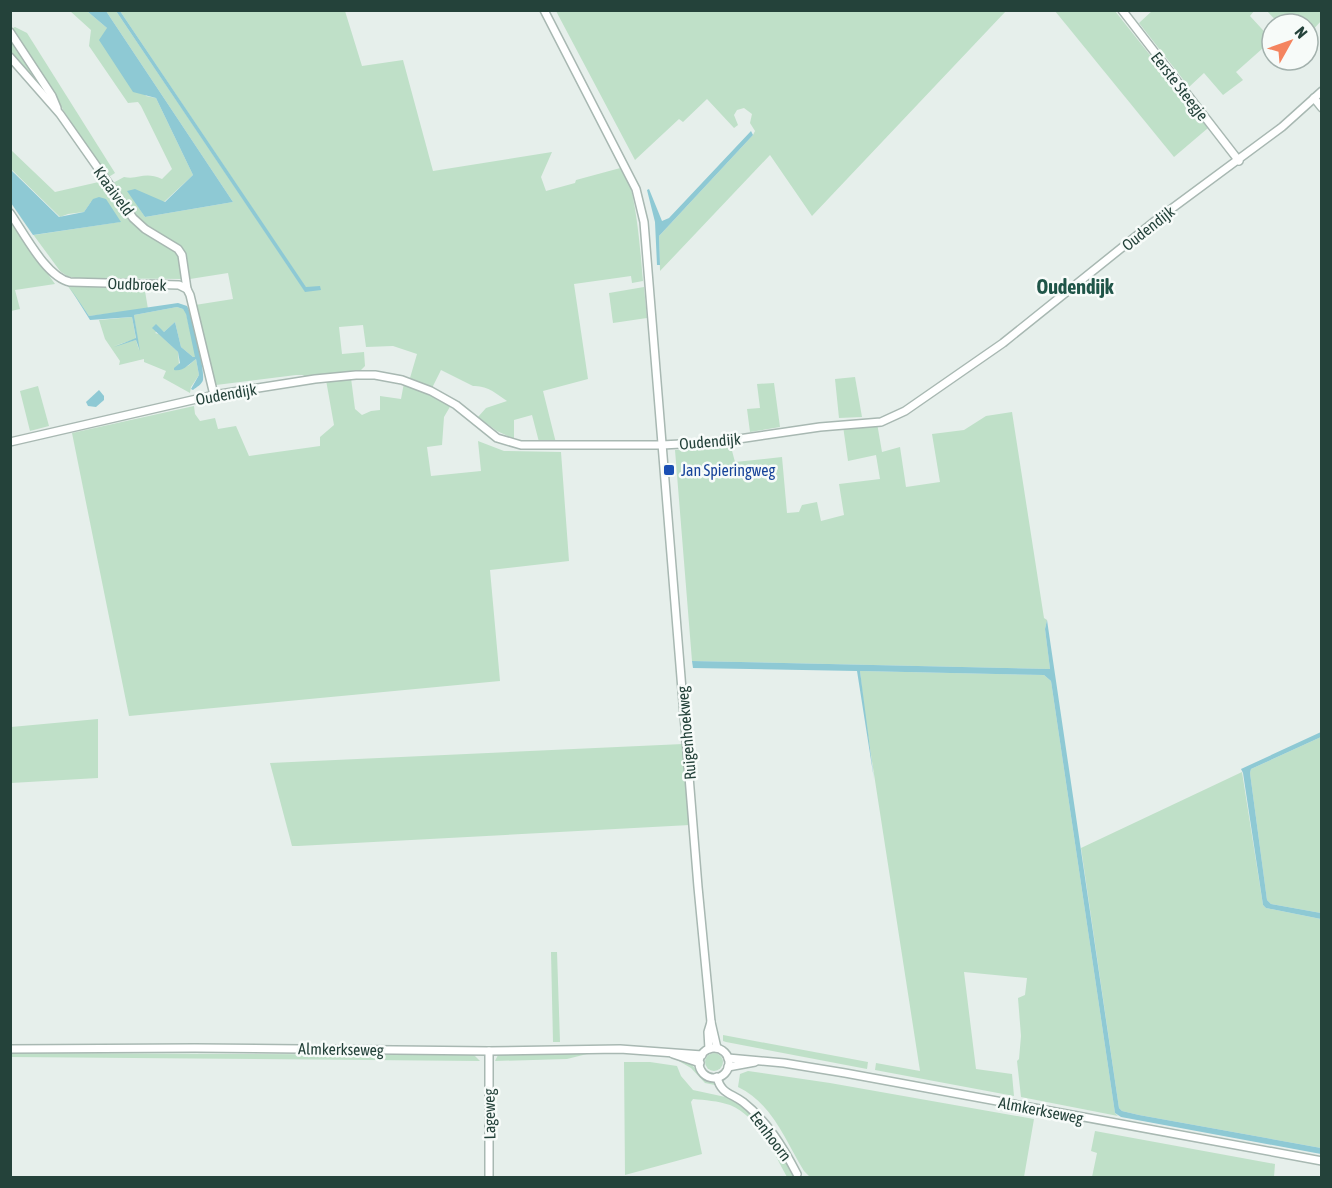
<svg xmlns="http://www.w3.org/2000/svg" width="1332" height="1188" viewBox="0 0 1332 1188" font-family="'Asap Condensed',sans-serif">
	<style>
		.green { fill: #bfe0c8 }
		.water { fill: #8ec9d4 }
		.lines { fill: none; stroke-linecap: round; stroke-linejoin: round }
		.minor-casing { stroke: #a8b8b2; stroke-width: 10 }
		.minor { stroke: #fff; stroke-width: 7 }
		.transit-dot { fill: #1a4fb4; stroke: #f7fbf9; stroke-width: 2 }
		.labels { text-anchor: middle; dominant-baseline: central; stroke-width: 5; stroke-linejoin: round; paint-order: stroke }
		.street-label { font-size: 16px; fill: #24423a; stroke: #f7fbf9 }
		.transit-label { font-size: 16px; fill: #164399; stroke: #f7fbf9; text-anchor: start }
		.quarter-label { font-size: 20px; font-weight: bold; fill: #1f5548; stroke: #f7fbf9 }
	</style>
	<rect width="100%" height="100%" fill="#e6efeb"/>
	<g class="green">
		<path d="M70,11h17l20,17 39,68 10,2 37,77 -29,27 -36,-11 17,26 88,-15 -127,-191h10l189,280 15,-4 -14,1 -186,-277h225l17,55 41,-6 30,111 119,-19 -11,25 5,14 29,-8 1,-3 48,-13c13,31 16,81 19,114l-11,2 -1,-7 -57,8 14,95 -45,12 13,52 -17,-1 -7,-27 -18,5v19l-17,-8 -19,-14 8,-9 21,-7c-10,-7 -20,-16 -34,-15l-32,-16 -9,18 -22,-10 7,-24 -24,-8 -27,1 -3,-22 -24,2 3,27 22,-2 1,14 -6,6 -53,6 -3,-3h-7l-80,10 -21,-80 38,-6 -5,-26 -38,6 -6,-24 -47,-37 -26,-34 13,-7c15,3 20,-6 38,2l10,-10 -31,-63 -3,-4 -10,1 -39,-57 2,-16z"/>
		<polygon points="556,11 1006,11 812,216 770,155 660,271 659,236 753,135 755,131 750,123 752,114 744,108 737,110 734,115 738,125 734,128 707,99 683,122 679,119 635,160"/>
		<polygon points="1055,11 1115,11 1208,128 1174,157"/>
		<polygon points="1152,11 1254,11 1250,16 1272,40 1236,72 1243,80 1223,95 1204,73 1189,87 1139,23"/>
		<polygon points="1267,11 1321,11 1321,21 1310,33 1308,24 1279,24"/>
		<polygon points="15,27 27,33 115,173 107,178 11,29"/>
		<polygon points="11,36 51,99 41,91 11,52"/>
		<polygon points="11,150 55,192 103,181 120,207 137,225 177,252 184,279 75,278 67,276 60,271 10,203 34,235 120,222 91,202 84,212 68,214 60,217 11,169"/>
		<polygon points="10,221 55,284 15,290 20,309 11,311"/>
		<polygon points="67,285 144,285 148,309 89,316"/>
		<polygon points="644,287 647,318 613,323 609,293"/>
		<path d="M177,307l6,2 3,4 10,44h-3l-12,-10 -6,-25 -11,10 -4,-3 -5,4 4,1 19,18 1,12c9,6 10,0 17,-5l3,16 -8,12 -1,6 -27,-15 3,-7 -22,-9v-3l-25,6 1,-4 -15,-22 -6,-19 33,-3 4,22 -22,7 22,-6 3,10 -5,-35z"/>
		<polygon points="855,377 862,417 839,418 835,379"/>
		<polygon points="351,378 355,409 362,415 371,411 380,410 380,396 401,399 404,383 428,392 451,405 444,417 442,445 427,447 431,476 481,471 478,441 504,451 561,452 569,561 490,570 500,681 129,716 72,433 194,406 195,414 200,421 215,418 218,429 236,426 249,456 320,446 320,437 334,425 326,380"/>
		<polygon points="774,383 780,427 750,432 747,409 760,408 757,384"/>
		<polygon points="38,386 49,426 30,431 20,391"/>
		<polygon points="1012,412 1044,618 1047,620 1045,629 1050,669 692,661 675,450 731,447 735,462 782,457 787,513 799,512 802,505 817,502 821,521 844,515 839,484 880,479 876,455 848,461 843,426 877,423 882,452 900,447 906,487 940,482 932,434 964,430 986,416"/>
		<polygon points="860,671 1044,675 1051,681 1115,1113 1118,1116 1021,1097 1017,1061 1019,1059 1021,1036 1018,998 1025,995 1027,978 964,972 976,1069 1012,1074 1014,1096 875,1070 876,1063 920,1071 865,716"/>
		<polygon points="98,719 98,778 11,783 11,727"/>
		<polygon points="1321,737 1321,913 1271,904 1267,900 1250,773 1251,769"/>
		<polygon points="683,744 690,825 298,846 292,846 270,763"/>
		<polygon points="1242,772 1263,905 1266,908 1321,919 1321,1148 1139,1115 1122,1111 1119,1108 1081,848"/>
		<polygon points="551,952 557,952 560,1042 553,1042"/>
		<polygon points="723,1035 868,1062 867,1069 726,1042 723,1041"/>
		<polygon points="11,1053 474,1055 480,1061 11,1057"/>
		<polygon points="591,1053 567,1059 495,1061 498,1055"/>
		<circle cx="714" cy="1062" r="9"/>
		<polygon points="677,1060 690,1063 702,1076 715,1081 715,1085 705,1083 691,1068"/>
		<path d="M624,1062h26l27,4 4,10 12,14 37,8 21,13 18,21 29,45h-11c-14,-25 -28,-60 -57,-72 -12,-4 -25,-5 -37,-6l-2,3 11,52 -77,21z"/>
		<path d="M748,1071l82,12 204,36 -10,58h-214l-6,-6c-19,-31 -32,-68 -66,-84l2,-13z"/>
		<polygon points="1095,1131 1275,1164 1274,1177 1092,1177 1097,1153 1091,1151"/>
	</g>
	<g class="water">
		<polygon points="87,11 106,11 233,202 145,217 127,191 135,189 165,202 193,175 156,98 133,92 99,40 107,28"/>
		<polygon points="116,11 120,11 306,287 320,286 321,290 305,292"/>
		<polygon points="751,131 753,135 659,236 660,265 657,265 655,222 647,190 649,189 662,221 669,218"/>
		<polygon points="10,169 59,217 84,212 93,199 99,197 106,199 121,222 33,235 11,203"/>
		<path d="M70,288l19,28 89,-13 9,3c5,8 18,64 16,74 -1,4 -6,7 -10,10l-2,-1 8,-14 -3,-16c-7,5 -13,13 -22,11v-2l6,-5 -2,-11 -26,-24 4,-4 8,8 11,-10 6,25 12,10h2l-9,-43 -3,-5 -6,-2 -43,8 6,36 -4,-11 -22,7 22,-9 -4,-21 -42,3z"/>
		<polygon points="99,390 104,396 104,400 96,407 88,406 86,402"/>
		<polygon points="1047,620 1119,1108 1122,1111 1139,1115 1321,1148 1321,1154 1121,1117 1115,1113 1051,681 1044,675 860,671 874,779 857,671 693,668 692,661 1050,669 1045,629"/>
		<polygon points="1321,732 1321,737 1251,769 1250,773 1267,900 1271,904 1321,913 1321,919 1266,908 1263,905 1243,773 1241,769"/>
	</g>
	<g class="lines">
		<defs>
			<g id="minor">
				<polyline points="544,10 636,189 644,222 698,887 711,1022 717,1048"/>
				<polyline points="1122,10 1239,161"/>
				<polyline points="10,32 52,96 57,108"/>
				<polyline points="10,57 60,114 133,218 145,229 178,249 182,255 187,289"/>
				<polyline points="1314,98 1322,108"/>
				<path d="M10,213c14,20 36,64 60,69l109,3 8,4 3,6 24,100"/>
				<polyline points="10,442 214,395 315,379 356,375 375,375 402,380 431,391 456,405 497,438 521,445 662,445 718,442 820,427 881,422 905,411 1003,343 1155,221 1282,127 1322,91"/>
				<circle cx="714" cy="1063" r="15"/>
				<polyline points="10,1049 195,1048 489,1051 620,1049 702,1055"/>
				<polyline points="709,1049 708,1032 711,1022"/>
				<polyline points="489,1051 489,1178"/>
				<polyline points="673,1054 700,1063"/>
				<polyline points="728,1058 784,1063 845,1073 1322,1161"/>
				<polyline points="728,1067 755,1062"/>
				<path d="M717,1077c4,17 14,16 26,25 24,19 40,45 54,72"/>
			</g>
		</defs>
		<use href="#minor" class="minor-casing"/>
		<use href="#minor" class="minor"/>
	</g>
	<rect class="transit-dot" x="663" y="464" width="12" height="12" rx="3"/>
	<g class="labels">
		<g class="street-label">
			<text transform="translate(1180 86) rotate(52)">Eerste Steegje</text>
			<text transform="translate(114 191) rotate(54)">Kraaiveld</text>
			<text transform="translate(1148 228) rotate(-38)">Oudendijk</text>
			<text transform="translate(137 284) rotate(2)">Oudbroek</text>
			<text transform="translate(226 394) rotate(-10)">Oudendijk</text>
			<text transform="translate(710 441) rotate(-5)">Oudendijk</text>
			<text transform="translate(686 733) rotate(-95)">Ruigenhoekweg</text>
			<text transform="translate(341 1049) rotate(1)">Almkerkseweg</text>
			<text transform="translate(1041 1110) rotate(11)">Almkerkseweg</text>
			<text transform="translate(489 1114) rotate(-91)">Lageweg</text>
			<text transform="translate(771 1136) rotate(53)">Eenhoorn</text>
		</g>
		<g class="transit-label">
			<text x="681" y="470">Jan Spieringweg</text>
		</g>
		<g class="quarter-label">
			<text x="1075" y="286">Oudendijk</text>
		</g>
	</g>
	<rect width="1332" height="1188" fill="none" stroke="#24423a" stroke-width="24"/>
	<g transform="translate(1290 42) rotate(50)"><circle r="28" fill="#f7fbf9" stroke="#a3b1ad" stroke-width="1.5"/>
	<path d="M0-4.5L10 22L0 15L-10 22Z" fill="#f4845f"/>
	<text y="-9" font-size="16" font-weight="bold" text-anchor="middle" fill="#24423a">N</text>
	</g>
</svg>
